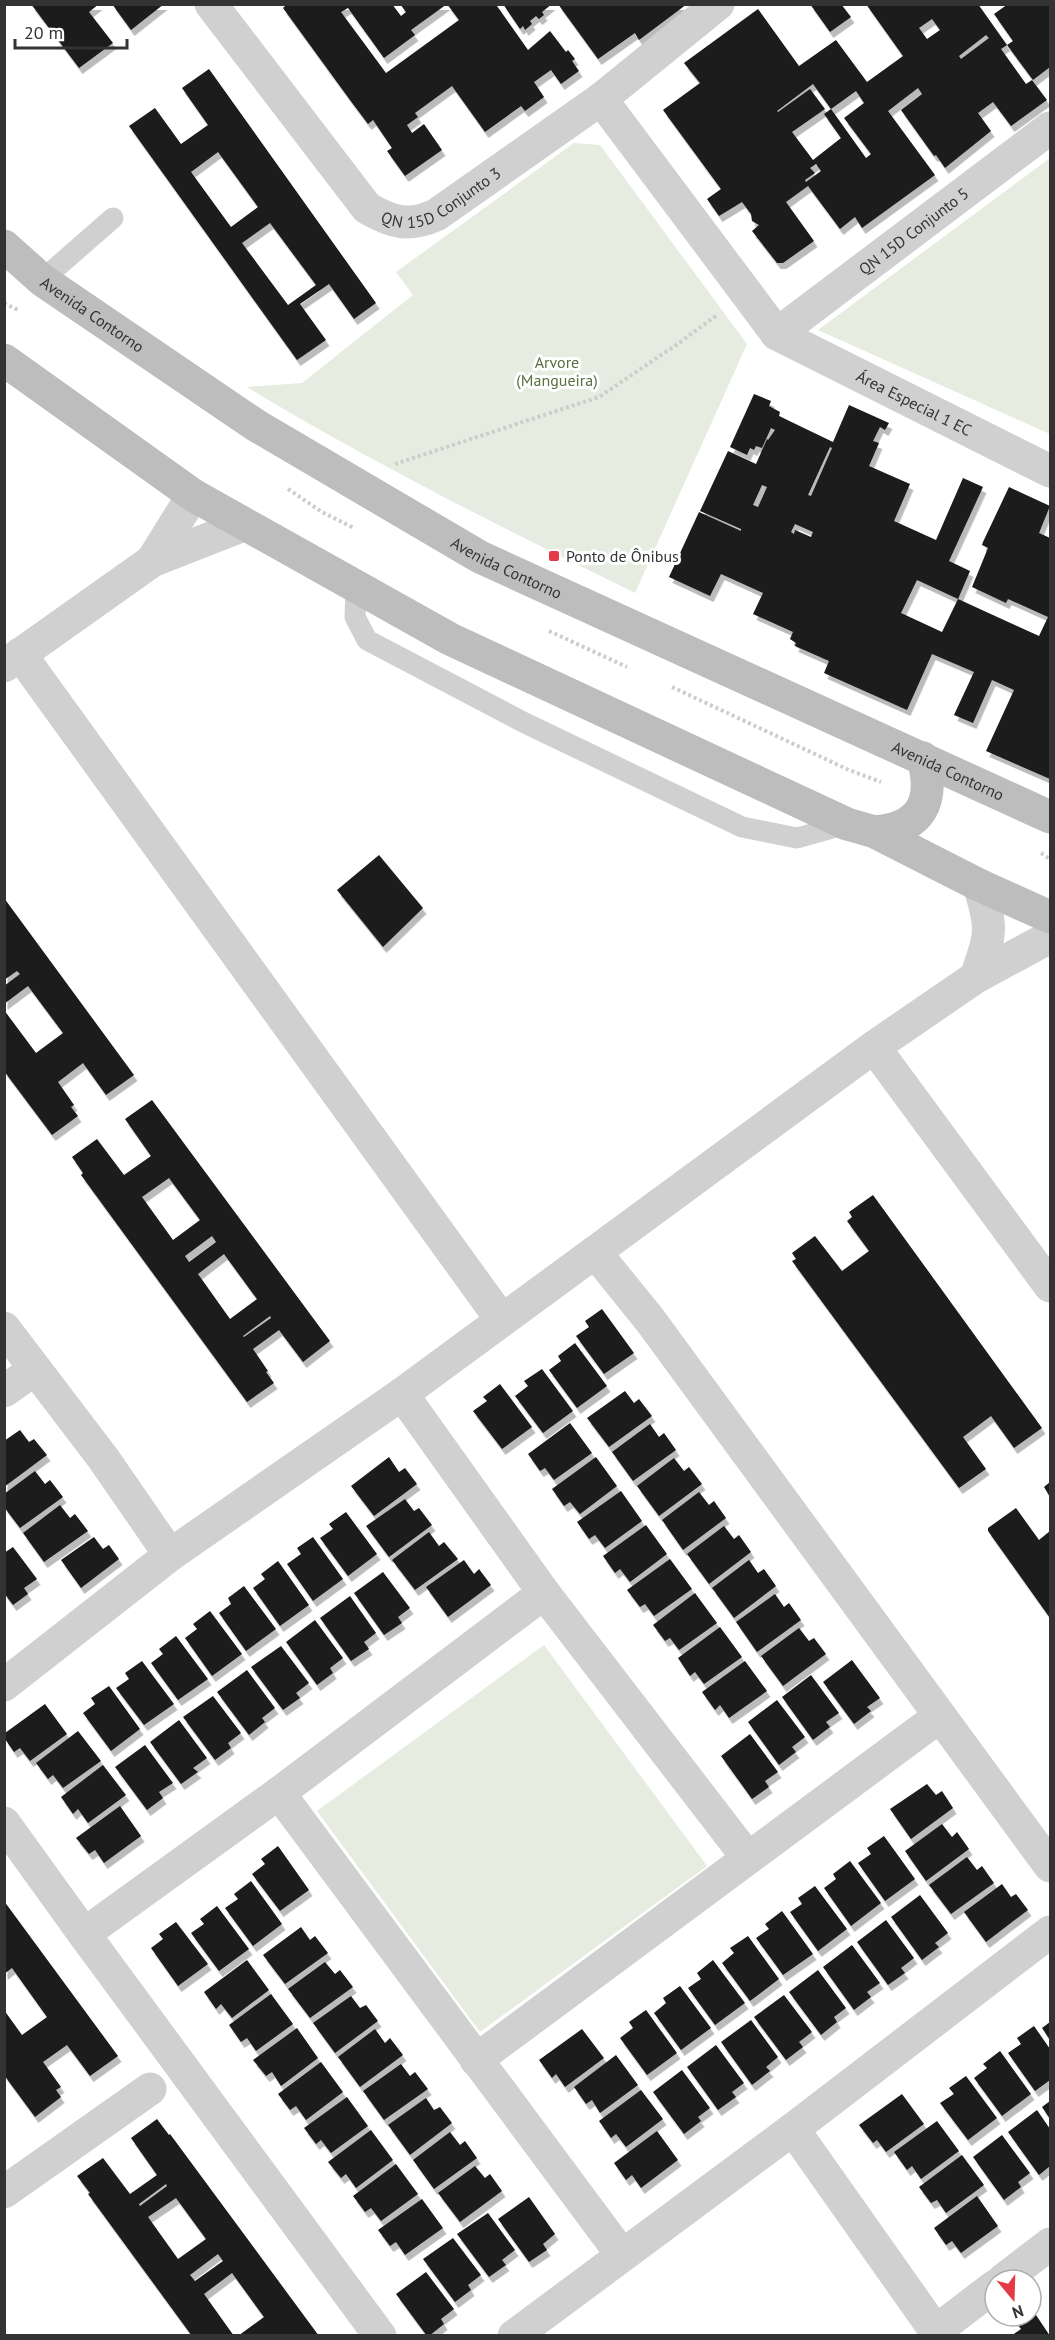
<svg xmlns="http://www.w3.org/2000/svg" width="1055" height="2340" viewBox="0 0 1055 2340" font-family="'PT Sans',sans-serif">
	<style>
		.green { fill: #e6ecdf }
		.building { fill: #1a1a1a; fill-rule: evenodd; filter: url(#shadow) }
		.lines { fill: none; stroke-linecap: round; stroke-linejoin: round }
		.path { stroke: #cdcdcd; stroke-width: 4; stroke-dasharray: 3 3; stroke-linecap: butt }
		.lane { stroke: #d0d0d0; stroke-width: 21 }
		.street { stroke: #d0d0d0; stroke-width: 33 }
		.secondary { stroke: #bdbdbd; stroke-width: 33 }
		.poi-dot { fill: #e63946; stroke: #fff; stroke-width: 2 }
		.labels { text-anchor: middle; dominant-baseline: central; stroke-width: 6; stroke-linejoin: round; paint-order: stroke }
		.street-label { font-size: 16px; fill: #333; stroke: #fff }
		.park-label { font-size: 16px; fill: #56703f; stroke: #fff }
		.poi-label { font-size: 16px; fill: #333; stroke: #fff; text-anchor: start }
	</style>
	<defs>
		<filter id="shadow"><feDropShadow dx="3.5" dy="6" stdDeviation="0" flood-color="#0004"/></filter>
	</defs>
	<rect width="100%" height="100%" fill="#fff"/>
	<g class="green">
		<path d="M574,143l26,2 147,199 -112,249c-132,-65 -263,-130 -388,-206l55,-4 111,-88 -17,-23z"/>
		<polygon points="1050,158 1050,434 818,330"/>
		<polygon points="544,1645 707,1866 480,2032 317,1811"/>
	</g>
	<g class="building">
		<polygon points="31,4 99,4 89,12 113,43 79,68"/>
		<polygon points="112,4 164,4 131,30"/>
		<polygon points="287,4 392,4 401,16 406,12 400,4 447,4 411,30 415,35 384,58 348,8 341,12 386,73 459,20 447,4 498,4 497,6 528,50 550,31 566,52 568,50 575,59 572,61 579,71 561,84 551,70 534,82 544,97 525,111 521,106 485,132 452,86 415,113 418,117 407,125 412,133 424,124 442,150 405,176 387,151 392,148 373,120 368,124 350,100 283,8"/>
		<polygon points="503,4 552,4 542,12 544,15 539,19 536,16 530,21 532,24 525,30 523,26 520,29"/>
		<polygon points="558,4 687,4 639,40 635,33 598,59"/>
		<polygon points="810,4 841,4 851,17 830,32"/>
		<path d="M866,4h112l29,41 6,-4 -19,-27 14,-10h42v63l-17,13 -26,-35 -6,4 25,35 6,-4 15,20 -36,26 -18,-24 -15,11 13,18 -46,37 -9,-13 -2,1 -33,-46 21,-16 -4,-6 -30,23 47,64 -73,53 -7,-11 -15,12 -32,-43 -22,16 28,39 -31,22h-6l-25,-32 7,-6 -7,-4 -1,-7 -9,-12 -23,14 -12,-17 14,-10 -58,-79 37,-27 -16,-20 74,-54 41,57 37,-26 31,42 36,-26zM932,19l8,11 -13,9 -8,-11zM986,35l3,3 -28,21 -2,-3zM813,84l18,25 25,-18 8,12 -20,15 27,36 -5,4 -35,-49 -7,5 17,24 -28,22 -21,-28 33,-23 -15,-20 -32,23 -1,-1zM816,164l5,7 -15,11 -1,-2 10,-7 -5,-5z"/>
		<path d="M209,69l167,234 -22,16 -25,-35 -29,20 26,36 -29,20 -168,-234 26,-18 26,36 27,-19 -26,-37zM218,152l40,55 -27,20 -40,-55zM270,223l46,62 -28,20 -46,-62z"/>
		<path d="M754,394l17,7 -2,5 11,6 -1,4 54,26 16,-37 40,18 -4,7 -5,-3 -7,14 6,2 -10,23 41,18 -16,37 42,19 27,-62 20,9 -34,74 21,10 -12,28 -41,-19 -16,33 41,19 16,-33 81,37 9,-19 -40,-18 -2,4 -34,-16 16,-39 -6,-3 1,-3 26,-55 41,19 -11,27 11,5v241l-64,-28 28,-61 -22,-10 -19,43 -19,-8 20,-43 -42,-18 -25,56 -83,-37 5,-12 -34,-15 1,-3 -6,-4 3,-7 -40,-18 10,-21 -42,-19 -11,22 -41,-19 30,-65 42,19v-2l-41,-18 28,-60 28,13 11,-25 1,1 7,-10 -4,-2 -9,20 -6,-2 -2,4 -4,-2 -3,7 -17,-8zM830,447l2,1 -21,48 -3,-1zM762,485l5,2 -9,20 -5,-2zM795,524l18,8 -2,5 -16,-7 -1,4 -3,-2z"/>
		<polygon points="379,855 423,908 383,947 337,890"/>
		<polygon points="4,898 134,1075 106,1095 83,1063 58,1082 74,1105 71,1107 78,1116 52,1135 4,1071 4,1010 36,1053 63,1033 28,986 4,1004 4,986 20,974 17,971 4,980"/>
		<path d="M152,1100l178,241 -27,21 -24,-32 -26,19 15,22 -2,1 8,11 -27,19 -166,-227 2,-2 -11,-16 25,-18 27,36 27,-19 -26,-37zM169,1178l31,42 -27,20 -31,-43zM212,1236l4,6 -27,20 -4,-6zM224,1254l33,45 -27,20 -32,-45zM270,1316l1,2 -27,19 -1,-1z"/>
		<polygon points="873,1195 1042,1428 1014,1448 991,1416 963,1437 986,1469 959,1488 792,1261 796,1259 792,1253 815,1236 842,1271 869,1251 847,1221 852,1217 849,1212"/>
		<polygon points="602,1309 634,1353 604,1374 576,1336 589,1327 585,1321"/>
		<polygon points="575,1343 607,1386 577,1408 549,1370 561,1361 558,1356"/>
		<polygon points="542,1369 573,1411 543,1433 515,1396 528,1386 524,1381"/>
		<polygon points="500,1384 532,1427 502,1449 473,1411 487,1401 483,1397"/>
		<polygon points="625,1391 634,1403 639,1399 652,1416 609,1447 587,1418"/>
		<polygon points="570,1423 592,1453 554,1480 545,1468 540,1471 528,1454"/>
		<polygon points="650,1424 659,1437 664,1433 676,1450 633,1481 612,1452"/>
		<polygon points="20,1430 29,1442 34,1439 47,1455 4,1487 4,1441"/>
		<polygon points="389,1457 399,1472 405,1468 417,1484 374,1516 351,1486"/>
		<polygon points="596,1457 617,1486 580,1514 570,1502 564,1506 552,1489"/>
		<polygon points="674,1458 684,1471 689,1467 702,1484 659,1516 637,1486"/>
		<polygon points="35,1471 45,1484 50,1480 63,1497 20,1528 4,1507 4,1494"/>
		<polygon points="1050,1482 1050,1497 1044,1487"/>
		<polygon points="621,1491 642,1521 605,1548 595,1535 589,1539 577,1522"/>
		<polygon points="699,1492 709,1505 714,1501 726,1518 683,1550 662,1520"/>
		<polygon points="405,1499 414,1511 419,1508 432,1525 389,1557 366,1526"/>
		<polygon points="60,1505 70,1518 75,1514 88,1531 44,1562 23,1533"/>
		<polygon points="1016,1508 1039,1540 1050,1531 1050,1618 988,1531 988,1528"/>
		<polygon points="346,1512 377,1554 348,1576 320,1538 333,1529 329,1524"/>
		<polygon points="646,1525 667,1554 630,1582 620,1569 615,1573 603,1556"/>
		<polygon points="724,1526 734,1539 739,1535 751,1552 709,1584 687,1554"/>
		<polygon points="429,1532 439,1546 444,1542 458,1559 415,1590 392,1560"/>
		<polygon points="94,1537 103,1549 109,1545 119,1559 81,1588 61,1560"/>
		<polygon points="313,1537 343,1579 313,1601 287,1564 301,1554 297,1548"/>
		<polygon points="13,1547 37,1579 24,1588 28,1594 13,1605 4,1593 4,1553"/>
		<polygon points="670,1559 692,1589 654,1616 645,1604 640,1607 627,1590"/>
		<polygon points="464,1560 474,1574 479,1569 491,1585 448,1617 426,1587"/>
		<polygon points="749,1560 758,1573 764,1569 776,1586 734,1618 712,1588"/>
		<polygon points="278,1561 309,1605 280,1626 253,1588 265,1579 261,1574"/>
		<polygon points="383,1572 410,1608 398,1617 402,1623 384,1635 354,1593"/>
		<polygon points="244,1586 276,1629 246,1651 219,1613 231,1604 228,1598"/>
		<polygon points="695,1593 717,1623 679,1650 670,1638 665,1641 653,1625"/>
		<polygon points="775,1594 784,1607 789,1603 801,1620 757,1652 736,1622"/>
		<polygon points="350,1596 376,1633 364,1642 369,1649 351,1661 320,1618"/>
		<polygon points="210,1611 242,1654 212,1676 185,1638 197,1629 193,1624"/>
		<polygon points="315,1620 343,1658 330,1668 333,1673 317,1685 286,1642"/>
		<polygon points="720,1627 742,1657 704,1684 695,1672 690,1676 678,1658"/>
		<polygon points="799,1628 809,1641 814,1638 826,1654 783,1686 761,1656"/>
		<polygon points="176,1636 208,1679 178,1700 151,1663 163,1654 159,1649"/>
		<polygon points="281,1646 309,1683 296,1693 300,1698 283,1710 251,1667"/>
		<polygon points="852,1660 880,1698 867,1707 871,1711 854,1724 823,1682"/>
		<polygon points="142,1661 174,1704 144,1725 116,1688 129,1679 125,1673"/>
		<polygon points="745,1661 767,1691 729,1718 720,1705 715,1710 702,1692"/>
		<polygon points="247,1670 275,1708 262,1718 265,1722 249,1735 217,1692"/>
		<polygon points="811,1675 839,1713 826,1722 830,1727 813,1740 782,1697"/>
		<polygon points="109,1686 140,1729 111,1751 83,1713 95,1704 91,1698"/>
		<polygon points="213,1696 241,1733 228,1743 231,1748 215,1760 183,1717"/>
		<polygon points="777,1700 805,1737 792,1747 796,1752 779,1765 748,1722"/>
		<polygon points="45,1704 67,1734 30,1761 20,1748 14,1752 5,1739 5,1733"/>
		<polygon points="179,1720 207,1758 193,1768 198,1772 181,1784 150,1742"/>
		<polygon points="78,1731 101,1761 63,1788 53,1775 48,1779 36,1763"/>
		<polygon points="750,1734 778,1772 765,1781 769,1787 752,1799 721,1756"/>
		<polygon points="145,1745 173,1783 159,1792 163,1798 147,1810 115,1767"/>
		<polygon points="103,1765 126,1795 88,1823 78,1809 73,1814 61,1797"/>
		<polygon points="927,1784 936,1795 942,1791 953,1808 911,1839 890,1809"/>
		<polygon points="120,1806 141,1836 104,1863 95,1850 89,1854 76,1838"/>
		<polygon points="942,1824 952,1837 957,1832 969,1849 926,1881 905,1851"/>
		<polygon points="884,1836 915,1879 885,1901 858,1863 871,1854 867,1848"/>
		<polygon points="278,1846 309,1890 280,1911 252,1874 265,1864 261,1859"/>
		<polygon points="967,1857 977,1870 982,1866 994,1883 951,1914 929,1885"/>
		<polygon points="850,1861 881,1903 851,1926 824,1888 836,1879 833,1874"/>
		<polygon points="251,1881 282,1924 253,1946 225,1908 238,1899 234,1894"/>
		<polygon points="1002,1884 1011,1897 1016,1894 1028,1910 986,1942 964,1912"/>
		<polygon points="815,1886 847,1929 818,1951 790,1912 802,1904 798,1898"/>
		<polygon points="920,1895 948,1933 935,1943 939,1947 922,1960 891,1917"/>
		<polygon points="4,1901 118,2056 90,2076 67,2045 43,2062 61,2087 56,2090 61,2097 35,2117 4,2075 4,2010 22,2035 47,2017 12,1968 4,1974"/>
		<polygon points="217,1906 249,1949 219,1971 191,1933 204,1924 200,1919"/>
		<polygon points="782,1911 813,1954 783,1975 756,1938 769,1929 765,1924"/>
		<polygon points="886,1920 914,1958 901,1968 905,1973 888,1985 857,1942"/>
		<polygon points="176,1922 208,1964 178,1986 151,1948 163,1939 159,1934"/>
		<polygon points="301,1927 310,1940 315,1936 328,1953 285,1984 263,1955"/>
		<polygon points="748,1936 779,1979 750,2001 722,1963 734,1953 730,1948"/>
		<polygon points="852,1945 880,1983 867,1992 871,1997 854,2010 823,1967"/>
		<polygon points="247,1960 269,1990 232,2018 221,2004 216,2009 204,1992"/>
		<polygon points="713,1960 745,2003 715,2025 688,1988 701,1979 697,1973"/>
		<polygon points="325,1962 335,1974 340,1970 353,1987 310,2018 288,1989"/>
		<polygon points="818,1970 846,2008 834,2017 837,2022 821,2035 789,1992"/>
		<polygon points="680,1986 711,2028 681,2050 654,2013 666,2003 663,1998"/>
		<polygon points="271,1994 293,2024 256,2051 247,2038 241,2042 229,2025"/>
		<polygon points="784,1995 812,2032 799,2042 803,2047 786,2060 754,2017"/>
		<polygon points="351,1996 360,2008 366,2005 378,2021 335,2053 313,2023"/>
		<polygon points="646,2010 677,2053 647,2075 620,2038 633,2028 629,2022"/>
		<polygon points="751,2020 778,2057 766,2067 770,2071 752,2085 721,2042"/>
		<polygon points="1050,2022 1050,2040 1042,2028"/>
		<polygon points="1034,2026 1050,2049 1050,2080 1035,2091 1008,2053 1021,2044 1017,2038"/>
		<polygon points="297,2028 318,2058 281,2086 272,2072 266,2076 253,2060"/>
		<polygon points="375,2029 385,2043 390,2038 403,2055 360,2087 338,2057"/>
		<polygon points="582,2029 604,2058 565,2087 556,2074 552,2078 539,2060"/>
		<polygon points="716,2045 744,2083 732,2092 736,2097 718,2110 687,2067"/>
		<polygon points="1000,2051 1031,2094 1002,2116 974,2078 987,2068 983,2064"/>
		<polygon points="616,2055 638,2085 600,2113 592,2100 586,2104 574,2087"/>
		<polygon points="321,2062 343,2092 306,2120 296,2106 290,2110 278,2094"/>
		<polygon points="401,2064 410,2076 415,2072 428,2089 384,2120 363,2091"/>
		<polygon points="682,2070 710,2108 698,2117 701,2121 684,2134 653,2092"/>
		<polygon points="966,2076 997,2118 968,2140 940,2103 954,2094 949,2088"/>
		<polygon points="641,2090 663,2119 626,2147 616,2134 611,2138 599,2121"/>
		<polygon points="902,2094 924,2124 886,2152 877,2140 873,2143 859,2125"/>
		<polygon points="347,2097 368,2126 331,2153 321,2140 316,2144 304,2128"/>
		<polygon points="426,2098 434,2110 440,2107 452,2123 410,2155 388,2125"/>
		<polygon points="1050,2101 1050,2119 1042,2107"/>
		<polygon points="1037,2110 1050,2129 1050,2166 1039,2175 1008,2132"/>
		<path d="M157,2119l12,16 1,-1 149,202h-81l26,-19 -32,-44 -28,21 30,42h-42l-104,-142 2,-1 -13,-17 26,-18 27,36 27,-19 -26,-37zM166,2184l1,2 -27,20 -1,-2zM176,2198l30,41 -28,20 -30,-42zM218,2254l5,7 -28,20 -5,-6z"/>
		<polygon points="937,2121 959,2151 921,2179 912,2166 907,2170 894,2152"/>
		<polygon points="371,2130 393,2160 356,2188 346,2174 341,2178 328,2162"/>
		<polygon points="657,2131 678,2160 641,2188 632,2175 626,2180 614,2163"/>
		<polygon points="450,2132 460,2145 465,2141 477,2158 434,2189 413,2160"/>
		<polygon points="1002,2135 1030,2173 1018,2182 1021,2187 1004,2200 973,2157"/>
		<polygon points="962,2155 984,2185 946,2213 937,2200 931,2203 919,2187"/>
		<polygon points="396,2164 418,2194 381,2221 371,2208 365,2212 353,2196"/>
		<polygon points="475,2166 485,2178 490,2174 502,2191 460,2222 438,2193"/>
		<polygon points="977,2196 998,2226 961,2253 952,2241 946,2245 934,2228"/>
		<polygon points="529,2197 555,2234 543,2244 547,2250 529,2262 498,2219"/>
		<polygon points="422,2199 443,2228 405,2255 396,2242 390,2246 378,2230"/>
		<polygon points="488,2213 515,2250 502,2260 506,2265 489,2277 457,2234"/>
		<polygon points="453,2238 481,2275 468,2285 471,2290 455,2302 423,2259"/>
		<polygon points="426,2272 454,2309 441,2319 444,2324 429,2336 427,2336 396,2294"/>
		<polygon points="1034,2312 1050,2336 1011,2336 1021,2329 1017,2324 1031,2316"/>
	</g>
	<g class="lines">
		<g class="path">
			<polyline points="4,303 20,311"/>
			<polyline points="395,464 599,397 679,343 717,315"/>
			<polyline points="288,489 322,512 354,528"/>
			<polyline points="549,631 627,667"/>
			<polyline points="672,687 849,770 881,782"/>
			<polyline points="1041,853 1050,859"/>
		</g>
		<g class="lane">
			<polyline points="42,280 113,218"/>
			<polyline points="356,587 355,617 367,640 525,723 742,827 797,838 847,824"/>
		</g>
		<g class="street">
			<path id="s1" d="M211,4l156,204c26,15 42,19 69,7l165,-116 117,-95"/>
			<path id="s2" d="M601,99l176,235 273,137"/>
			<path id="s3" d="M777,334l273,-206"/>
			<polyline points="152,561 193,495"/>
			<polyline points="20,654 501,1319"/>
			<polyline points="4,666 152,561 244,525"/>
			<path d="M976,977c15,-43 17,-48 3,-92"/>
			<polyline points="874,1047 1050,1286"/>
			<polyline points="595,1252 650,1320 1050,1866"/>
			<polyline points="4,1328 103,1458 170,1555"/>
			<polyline points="4,1391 34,1370"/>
			<polyline points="402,1394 544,1593 747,1857"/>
			<polyline points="4,1685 170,1555 402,1394 874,1047 976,977 1050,937"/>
			<polyline points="279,1793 622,2255"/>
			<polyline points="4,1823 84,1934 380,2336"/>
			<polyline points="84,1934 279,1793 544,1593"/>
			<polyline points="476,2060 940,1716"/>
			<polyline points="793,2129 939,2336"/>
			<polyline points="4,2192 150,2089"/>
			<polyline points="1003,2280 1050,2244"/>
			<polyline points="936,2331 995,2286"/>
			<polyline points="514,2336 793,2129 1050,1932"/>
		</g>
		<g class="secondary">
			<path id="s4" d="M4,246l38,34 215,146 223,131 570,260"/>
			<polyline points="4,360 193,495 450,639 847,824 875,832 979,885 1050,917"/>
			<path d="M875,832c47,-4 60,-31 48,-74"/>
		</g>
	</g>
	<rect class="poi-dot" x="548" y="550" width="12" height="12" rx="3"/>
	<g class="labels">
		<g class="street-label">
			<text stroke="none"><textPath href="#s1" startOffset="340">QN 15D Conjunto 3</textPath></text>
			<text stroke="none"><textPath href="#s3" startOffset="171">QN 15D Conjunto 5</textPath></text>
			<text stroke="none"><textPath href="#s4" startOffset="112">Avenida Contorno</textPath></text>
			<text stroke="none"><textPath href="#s2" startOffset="447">Área Especial 1 EC</textPath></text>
			<text stroke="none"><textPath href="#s4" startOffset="598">Avenida Contorno</textPath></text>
			<text stroke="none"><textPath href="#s4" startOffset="1084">Avenida Contorno</textPath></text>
		</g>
		<g class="park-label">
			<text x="557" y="362">Arvore<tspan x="557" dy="18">(Mangueira)</tspan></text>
		</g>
		<g class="poi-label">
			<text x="566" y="556">Ponto de Ônibus</text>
		</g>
	</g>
	<rect width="1055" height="2340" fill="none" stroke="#333333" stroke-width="12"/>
	<g transform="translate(1013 2298) rotate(161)"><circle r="28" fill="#ffffff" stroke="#adadad" stroke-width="1.5"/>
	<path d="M0-4.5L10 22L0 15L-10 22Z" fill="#e63946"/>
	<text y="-9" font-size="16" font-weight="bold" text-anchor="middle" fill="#333333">N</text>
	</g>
	<path d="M15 39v9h112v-9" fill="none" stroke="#333333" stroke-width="3"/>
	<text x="24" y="39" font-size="18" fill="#333333" stroke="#ffffff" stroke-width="4.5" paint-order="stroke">20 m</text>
</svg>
